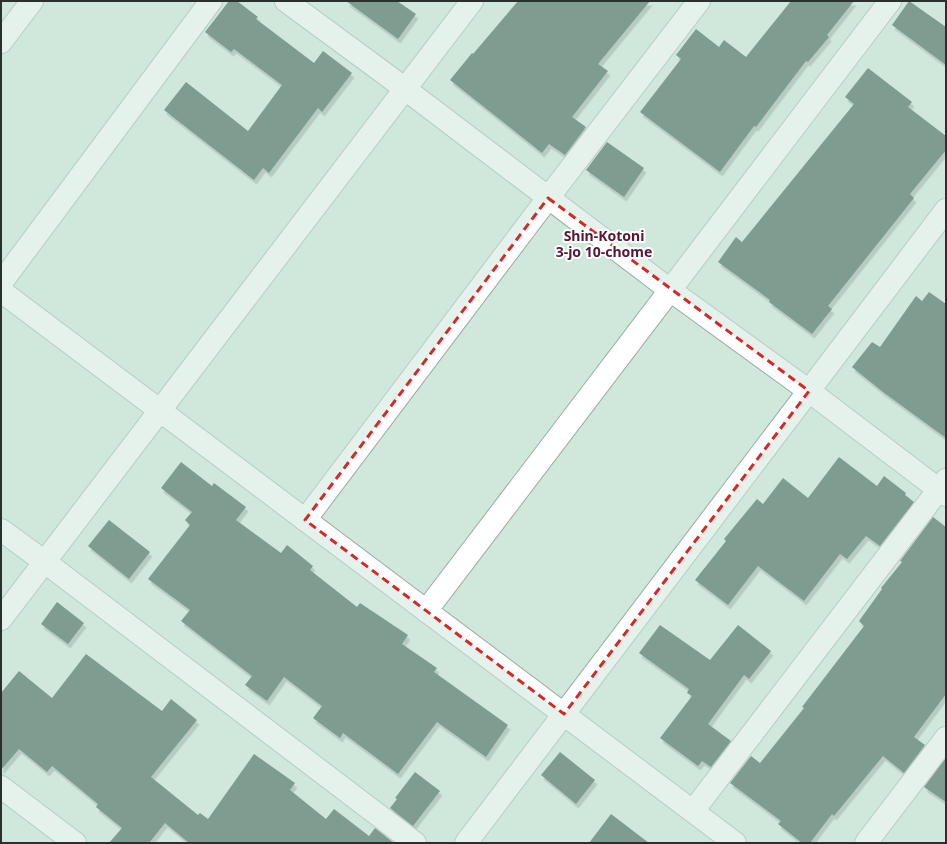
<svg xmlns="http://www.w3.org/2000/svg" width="947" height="844" viewBox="0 0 947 844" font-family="'Noto Sans',sans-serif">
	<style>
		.building { fill: #1c4031; filter: url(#shadow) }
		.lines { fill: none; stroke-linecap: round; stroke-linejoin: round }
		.minor-casing { stroke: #98ada2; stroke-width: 24 }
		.minor { stroke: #fff; stroke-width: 22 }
		.marked { fill: none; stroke: #d62828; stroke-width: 3; stroke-dasharray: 8 5; stroke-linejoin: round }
		.labels { text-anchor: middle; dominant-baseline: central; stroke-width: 4; stroke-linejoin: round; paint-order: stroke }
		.neighbourhood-label { font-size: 14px; font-weight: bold; fill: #581735; stroke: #fff }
	</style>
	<defs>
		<filter id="shadow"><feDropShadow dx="2.5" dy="4.5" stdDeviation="0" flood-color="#0004"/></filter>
	</defs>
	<rect width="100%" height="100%" fill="#d0e7dc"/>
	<g class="building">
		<polygon points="229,1 237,1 258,17 256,19 314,63 323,51 352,73 322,112 318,108 269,173 263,168 254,180 164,110 186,82 248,131 282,85 234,49 231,52 205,32"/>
		<polygon points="346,1 397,1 416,14 398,39"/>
		<polygon points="518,1 650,1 598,64 608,71 572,117 586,127 565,155 549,144 542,153 450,80 472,53 473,54"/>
		<polygon points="791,1 854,1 827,35 829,37 808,62 806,61 756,127 754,126 720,172 640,112 681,59 676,55 696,29 719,47 724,40 746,57"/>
		<polygon points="909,1 946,27 946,65 892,25"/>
		<polygon points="868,68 912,102 908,107 946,136 946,150 910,194 914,198 828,306 832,309 812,334 769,302 770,300 718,262 736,237 742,242 854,104 845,97"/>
		<polygon points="607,142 644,168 624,197 586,170"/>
		<polygon points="929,292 946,304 946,438 883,392 852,367 872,342 880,347 916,296 922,301"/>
		<polygon points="839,457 877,486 884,476 906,493 905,495 914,502 880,546 866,536 847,559 840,554 804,601 758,566 728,605 695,580 726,541 724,539 757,499 763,504 783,478 808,498"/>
		<polygon points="181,462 212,486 214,483 246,507 236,520 281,553 287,545 313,566 310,570 357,607 360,603 408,635 402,644 437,668 434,672 508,725 486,757 437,722 398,774 343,733 340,738 313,718 322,706 284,677 267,701 245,685 252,676 181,621 190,610 148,579 190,525 185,520 192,512 161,488"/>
		<polygon points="933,517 946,527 946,694 914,737 925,745 904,773 883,756 834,816 832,814 810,843 802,843 778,824 781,821 730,783 751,756 760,763 804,708 802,707 864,626 859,621 882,589 881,588 902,562 900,561"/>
		<polygon points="109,520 150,552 129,579 88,546"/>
		<polygon points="57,602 84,623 68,644 41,624"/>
		<polygon points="660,625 710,660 738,625 771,651 749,679 744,675 708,724 731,741 711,767 702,761 698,766 660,738 692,696 687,693 689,689 639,653"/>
		<polygon points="86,654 162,711 171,699 197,720 151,777 198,815 200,813 208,819 254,754 295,783 290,790 326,819 334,809 369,836 375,828 394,843 189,843 165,823 149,843 109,843 122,828 96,807 98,804 52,766 47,772 19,749 1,770 1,693 19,671 52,698"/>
		<polygon points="560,752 595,780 576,804 541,775"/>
		<polygon points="945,759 946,760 946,802 924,787"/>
		<polygon points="415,772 440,791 413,826 390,808 397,799 395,798"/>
		<polygon points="611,814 649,843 589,843"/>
	</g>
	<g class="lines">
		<defs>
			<g id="minor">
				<polyline points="286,1 388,76 670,290 809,391 946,495"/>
				<polyline points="1,42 32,1"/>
				<polyline points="1,283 211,1"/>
				<polyline points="1,291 735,843"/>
				<polyline points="305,520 548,198 699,1"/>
				<polyline points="1,530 45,562 415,843"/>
				<polyline points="426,611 890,1"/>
				<polyline points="1,619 472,1"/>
				<polyline points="1,787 75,843"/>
				<polyline points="693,811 946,480"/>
				<polyline points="466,843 946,210"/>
				<polyline points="866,843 946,738"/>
			</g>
		</defs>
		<use href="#minor" class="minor-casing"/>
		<use href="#minor" class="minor"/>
	</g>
	<path d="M0 0H947V844H0ZM548,198l261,193 -245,323 -259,-194z" fill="#d0e7dc" fill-opacity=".55" fill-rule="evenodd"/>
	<path class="marked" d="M548,198l261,193 -245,323 -259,-194z"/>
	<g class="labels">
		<g class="neighbourhood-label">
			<text x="604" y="235">Shin-Kotoni<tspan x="604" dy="16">3-jo 10-chome</tspan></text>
		</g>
	</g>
	<rect width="947" height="844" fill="none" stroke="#28312d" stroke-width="4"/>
</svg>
